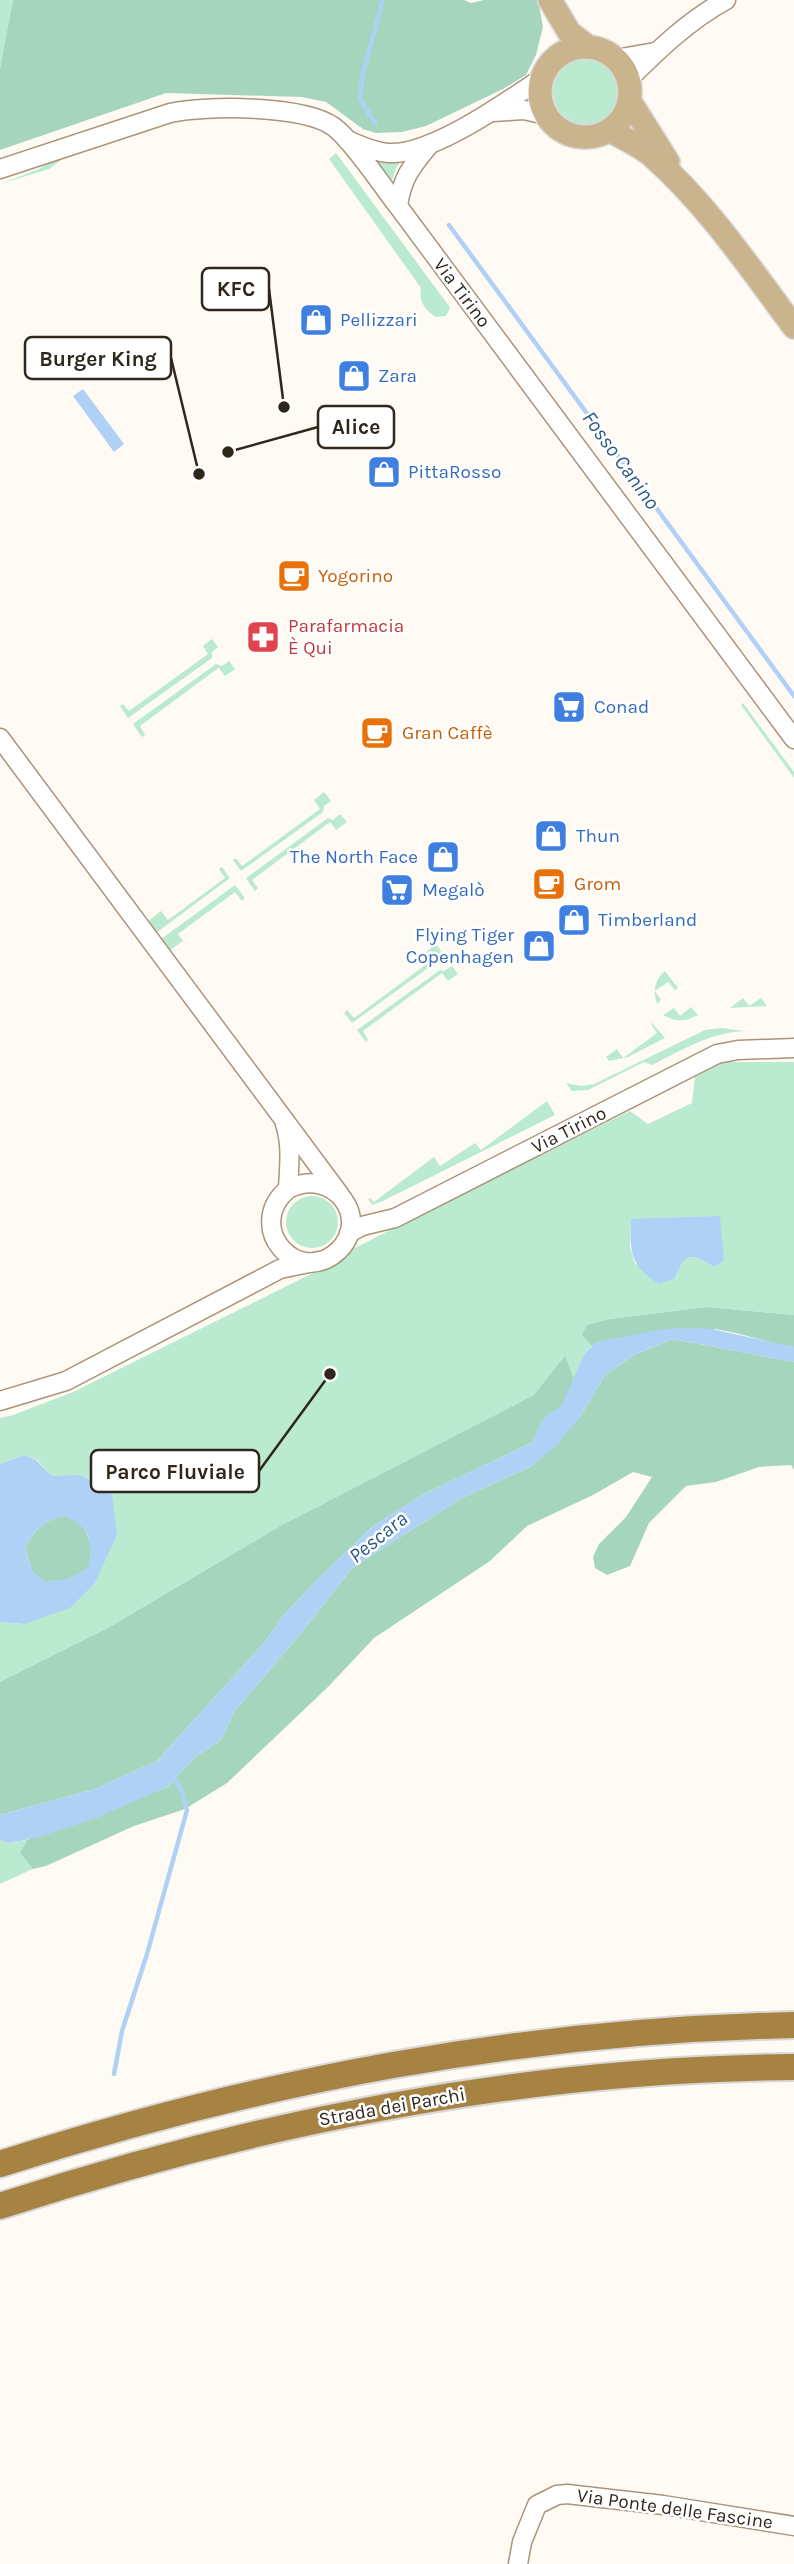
<svg xmlns="http://www.w3.org/2000/svg" width="794" height="2564" viewBox="0 0 794 2564" font-family="Karla,sans-serif">
	<style>
		.green { fill: #baebd1; fill-rule: evenodd }
		.forest { fill: #a5d6bd }
		.water { fill: #b0d1f6; fill-rule: evenodd }
		.lines { fill: none; stroke-linecap: round; stroke-linejoin: round }
		.stream { stroke: #b0d1f6; stroke-width: 4.5 }
		.minor-casing { stroke: #ab947a; stroke-width: 21 }
		.major-casing { stroke: #dad8d6; stroke-width: 26 }
		.highway-casing { stroke: #dad8d6; stroke-width: 30 }
		.minor { stroke: #fff; stroke-width: 18 }
		.major { stroke: #cab48e; stroke-width: 23 }
		.highway { stroke: #a68243; stroke-width: 26 }
		.labels { text-anchor: middle; dominant-baseline: central; stroke-width: 5; stroke-linejoin: round; paint-order: stroke }
		.street-label { font-size: 19px; fill: #30271c; stroke: #fff }
		.shop-label { font-size: 19px; fill: #366cbe; stroke: #fff; text-anchor: start }
		.food-label { font-size: 19px; fill: #c56008; stroke: #fff; text-anchor: start }
		.health-label { font-size: 19px; fill: #be3a42; stroke: #fff; text-anchor: start }
		.water-label { font-size: 21px; font-style: italic; fill: #2d5a89; stroke: #fff }
		.leader { fill: none; stroke: #30271c; stroke-width: 2.5 }
		.callout-dot { fill: #30271c; stroke: #fff; stroke-width: 2.5 }
		.callout { fill: #fff; stroke: #30271c; stroke-width: 2.5 }
		.callout-label { font-size: 21px; text-anchor: middle; font-weight: bold; fill: #30271c }
	</style>
	<rect width="100%" height="100%" fill="#fffaf4"/>
	<g class="green">
		<polygon points="0,0 13,0 0,68"/>
		<circle cx="586" cy="92" r="33"/>
		<path d="M336,153l113,153 1,2 -4,8 -10,1c-11,-6 -18,-17 -15,-29l-92,-129z"/>
		<polygon points="68,155 49,169 0,184 39,169 56,158"/>
		<polygon points="372,157 403,157 396,168 391,184"/>
		<polygon points="212,639 218,647 212,652 212,658 128,718 120,706 123,704 129,711 197,662 208,654 203,646"/>
		<polygon points="229,661 235,669 225,676 219,668 213,672 140,726 145,735 142,737 133,724 216,664 222,666"/>
		<polygon points="743,703 794,772 794,778 741,705"/>
		<polygon points="324,792 331,801 324,806 323,812 241,871 233,860 236,858 242,866 320,809 314,800"/>
		<polygon points="340,814 347,822 336,830 330,822 252,880 258,888 255,891 246,878 328,818 333,820"/>
		<polygon points="222,867 230,878 156,933 147,922 161,911 168,920 225,878 219,869"/>
		<polygon points="235,885 245,898 242,901 235,892 178,934 183,941 169,951 161,939"/>
		<polygon points="436,944 442,953 436,958 435,963 352,1023 344,1013 347,1010 354,1018 432,960 426,952"/>
		<polygon points="452,966 458,974 448,981 442,973 363,1031 368,1040 366,1042 357,1030 440,970 444,971"/>
		<path d="M665,971l13,17 -3,2 -7,-8 -13,9 6,9 -4,4c-4,-13 -3,-24 8,-33z"/>
		<polygon points="743,998 749,1006 761,998 767,1006 730,1008"/>
		<path d="M691,1007l7,8c-13,7 -22,7 -35,0l11,-7 6,8z"/>
		<polygon points="652,1023 665,1038 628,1057 609,1061 606,1057 617,1049 623,1058 657,1033 651,1024"/>
		<path d="M721,1028l24,3c-34,1 -63,19 -93,34l-8,-3 -56,28 -16,1 -6,-8 15,3 13,-2 111,-54z"/>
		<path d="M724,1062h70v253l-87,-8 -97,12 -27,16 9,11 -8,8 -10,25 -9,-22 -30,38 -253,130 -176,104 -106,53v-60l24,2 28,-148 -15,-16 -13,-5 -24,9v-46l13,-3 60,-23 252,-125 20,-14 45,-23 240,-119 18,13 44,-21 3,-26zM631,1219l93,42 -10,6c-24,-14 -28,-16 -39,11l-40,-14 -5,-17z"/>
		<polygon points="547,1101 555,1115 383,1201 372,1205 368,1199 370,1198 374,1202 434,1157 440,1166 475,1143 481,1150"/>
		<circle cx="312" cy="1222" r="26"/>
		<polygon points="0,1840 8,1843 27,1840 20,1853 33,1869 0,1884"/>
	</g>
	<g class="forest">
		<polygon points="13,0 464,0 471,3 484,0 538,0 543,27 536,55 526,75 503,89 426,126 402,132 376,133 363,129 326,102 302,97 166,93 0,150 0,68"/>
		<path d="M707,1307l87,8v32c-27,-4 -52,-14 -79,-18 -15,-1 -115,10 -123,17l-10,-11 5,-10 23,-6z"/>
		<polygon points="673,1339 794,1362 794,1470 791,1465 759,1467 716,1482 686,1486 649,1523 630,1566 607,1575 595,1568 593,1557 599,1544 626,1517 652,1477 633,1472 593,1495 527,1526 490,1561 374,1638 329,1686 227,1783 185,1809 134,1826 46,1866 33,1869 20,1853 27,1840 167,1787 195,1757 221,1740 234,1712 301,1633 353,1567 462,1498 532,1466 580,1417 605,1375 634,1355"/>
		<polygon points="565,1356 574,1379 561,1408 541,1423 533,1442 426,1493 373,1526 316,1581 283,1616 264,1643 157,1761 95,1789 0,1815 0,1682 106,1629 282,1525 534,1395"/>
		<path d="M66,1516l17,9 8,21 -2,21 -21,12 -23,3 -13,-11 -7,-24c12,-19 18,-27 41,-31z"/>
	</g>
	<g class="water">
		<polygon points="83,389 124,444 114,452 73,396"/>
		<path d="M720,1216l4,45 -10,6c-23,-14 -28,-16 -39,11l-16,6c-30,-19 -29,-32 -28,-65z"/>
		<path d="M691,1328l21,1 82,18v15l-121,-23 -39,16 -29,20 -25,42 -23,28 -25,21 -70,32 -109,69 -52,66 -67,79 -13,28 -26,17 -28,30 -71,31 -60,20 -28,5 -8,-3v-25l95,-26 62,-28 107,-118 19,-27 33,-35 57,-55 53,-33 107,-51c8,-19 9,-27 28,-35l23,-53 12,-12 68,-13z"/>
		<path d="M24,1455l12,5 16,16 29,-1 31,20 5,39 -22,49 -25,25 -46,16 -24,-2v-158zM66,1516c26,14 26,24 23,51l-21,12 -23,3 -13,-11 -7,-24c12,-19 18,-27 41,-31z"/>
	</g>
	<g class="lines">
		<g class="stream">
			<polyline points="375,123 360,99 363,73 383,0"/>
			<polyline points="449,225 794,696"/>
			<polyline points="114,2074 122,2031 147,1954 187,1810 182,1792 175,1779"/>
		</g>
		<defs>
			<g id="minor">
				<polyline points="615,59 655,52"/>
				<path d="M628,80c29,-29 61,-60 98,-80"/>
				<polyline points="492,112 524,110 546,115"/>
				<path d="M347,140c13,5 26,12 41,13 43,3 118,-51 154,-75"/>
				<path d="M0,169l170,-56c36,-8 134,-8 164,14 19,14 48,59 64,79l396,533"/>
				<path d="M398,206c4,-29 14,-40 32,-62"/>
				<polyline points="0,738 340,1195"/>
				<path d="M285,1124c7,22 4,43 3,65 -45,38 10,99 50,62 34,-32 -4,-85 -50,-62"/>
				<polyline points="349,1233 362,1226 395,1218 717,1054 738,1050 794,1048"/>
				<polyline points="0,1401 66,1381 280,1269 319,1261"/>
				<polyline points="518,2564 522,2542 537,2505 557,2495 567,2494 663,2505 794,2526"/>
			</g>
			<g id="major">
				<polyline points="550,0 569,32 588,47"/>
				<circle cx="585" cy="92" r="45"/>
				<polyline points="629,100 668,162"/>
				<path d="M609,130c14,8 30,15 42,25 56,49 99,113 143,172"/>
			</g>
			<g id="highway">
				<path d="M0,2164c263,-84 517,-133 794,-139"/>
				<path d="M0,2206c257,-84 523,-137 794,-139"/>
			</g>
		</defs>
		<use href="#minor" class="minor-casing"/>
		<use href="#major" class="major-casing"/>
		<use href="#highway" class="highway-casing"/>
		<use href="#minor" class="minor"/>
		<use href="#major" class="major"/>
		<use href="#highway" class="highway"/>
	</g>
	<defs>
		<symbol id="shop-square" viewBox="-11 -11 22 22"><rect x="-9" y="-9" width="18" height="18" rx="4" fill="#3f7fe0" stroke="#fff"/><path d="M-5-2.5h2.3a2.7 3.5 0 0 1 5.4 0H5L5.5 6h-11ZM-1.5-2.5h3a1.5 2.3 0 0 0-3 0Z" fill="#fff"/></symbol>
		<symbol id="cafe-square" viewBox="-11 -11 22 22"><rect x="-9" y="-9" width="18" height="18" rx="4" fill="#e8710a" stroke="#fff"/><path d="M-5.5-4.5H6V0H3Q3 3.5 0 3.5H-2.5Q-5.5 3.5-5.5 0ZM3-3.2v2h1.7v-2ZM-6 4.5H4V6H-6Z" fill="#fff"/></symbol>
		<symbol id="pharmacy-square" viewBox="-11 -11 22 22"><rect x="-9" y="-9" width="18" height="18" rx="4" fill="#e0444e" stroke="#fff"/><path d="M-2-6h4v4h4v4h-4v4h-4v-4h-4v-4h4Z" fill="#fff"/></symbol>
		<symbol id="supermarket-square" viewBox="-11 -11 22 22"><rect x="-9" y="-9" width="18" height="18" rx="4" fill="#3f7fe0" stroke="#fff"/><path d="M-6-5.5h2.5l.6 2H6L4.5 2H-2.5L-4.4-4H-6ZM-1.5 3.2a1.3 1.3 0 1 0 .1 0ZM3 3.2a1.3 1.3 0 1 0 .1 0Z" fill="#fff"/></symbol>
	</defs>
	<g fill-rule="evenodd">
		<use href="#shop-square" x="297" y="301" width="38" height="38"/>
		<use href="#shop-square" x="335" y="357" width="38" height="38"/>
		<use href="#shop-square" x="365" y="453" width="38" height="38"/>
		<use href="#cafe-square" x="275" y="557" width="38" height="38"/>
		<use href="#pharmacy-square" x="244" y="618" width="38" height="38"/>
		<use href="#supermarket-square" x="550" y="688" width="38" height="38"/>
		<use href="#cafe-square" x="358" y="714" width="38" height="38"/>
		<use href="#shop-square" x="532" y="817" width="38" height="38"/>
		<use href="#shop-square" x="424" y="838" width="38" height="38"/>
		<use href="#cafe-square" x="530" y="865" width="38" height="38"/>
		<use href="#supermarket-square" x="378" y="871" width="38" height="38"/>
		<use href="#shop-square" x="555" y="901" width="38" height="38"/>
		<use href="#shop-square" x="520" y="927" width="38" height="38"/>
	</g>
	<g class="labels">
		<g class="street-label">
			<text transform="translate(462 293) rotate(53)">Via Tirino</text>
			<text transform="translate(569 1130) rotate(-27)">Via Tirino</text>
			<text transform="translate(392 2107) rotate(-10)">Strada dei Parchi</text>
			<text transform="translate(675 2509) rotate(8)">Via Ponte delle Fascine</text>
		</g>
		<g class="shop-label">
			<text x="340" y="320">Pellizzari</text>
			<text x="378" y="376">Zara</text>
			<text x="408" y="472">PittaRosso</text>
			<text x="594" y="707">Conad</text>
			<text x="576" y="836">Thun</text>
			<text x="418" y="857" text-anchor="end">The North Face</text>
			<text x="422" y="890">Megalò</text>
			<text x="598" y="920">Timberland</text>
			<text x="514" y="935" text-anchor="end">Flying Tiger<tspan x="514" dy="22">Copenhagen</tspan></text>
		</g>
		<g class="food-label">
			<text x="318" y="576">Yogorino</text>
			<text x="402" y="733">Gran Caffè</text>
			<text x="574" y="884">Grom</text>
		</g>
		<g class="health-label">
			<text x="288" y="626">Parafarmacia<tspan x="288" dy="22">È Qui</tspan></text>
		</g>
		<g class="water-label">
			<text transform="translate(621 460) rotate(54)">Fosso Canino</text>
			<text transform="translate(378 1537) rotate(-39)">Pescara</text>
		</g>
	</g>
	<path class="leader" d="M284 407L269 289M199 474L171 358M228 452L318 427M330 1374L259 1471"/>
	<g class="callout-dot">
		<circle cx="284" cy="407" r="7"/>
		<circle cx="199" cy="474" r="7"/>
		<circle cx="228" cy="452" r="7"/>
		<circle cx="330" cy="1374" r="7"/>
	</g>
	<g class="callout">
		<rect x="202" y="268" width="67" height="42" rx="7"/>
		<rect x="25" y="337" width="146" height="42" rx="7"/>
		<rect x="318" y="406" width="76" height="42" rx="7"/>
		<rect x="91" y="1450" width="168" height="42" rx="7"/>
	</g>
	<g class="callout-label">
		<text x="236" y="296">KFC</text>
		<text x="98" y="366">Burger King</text>
		<text x="356" y="434">Alice</text>
		<text x="175" y="1479">Parco Fluviale</text>
	</g>
</svg>
